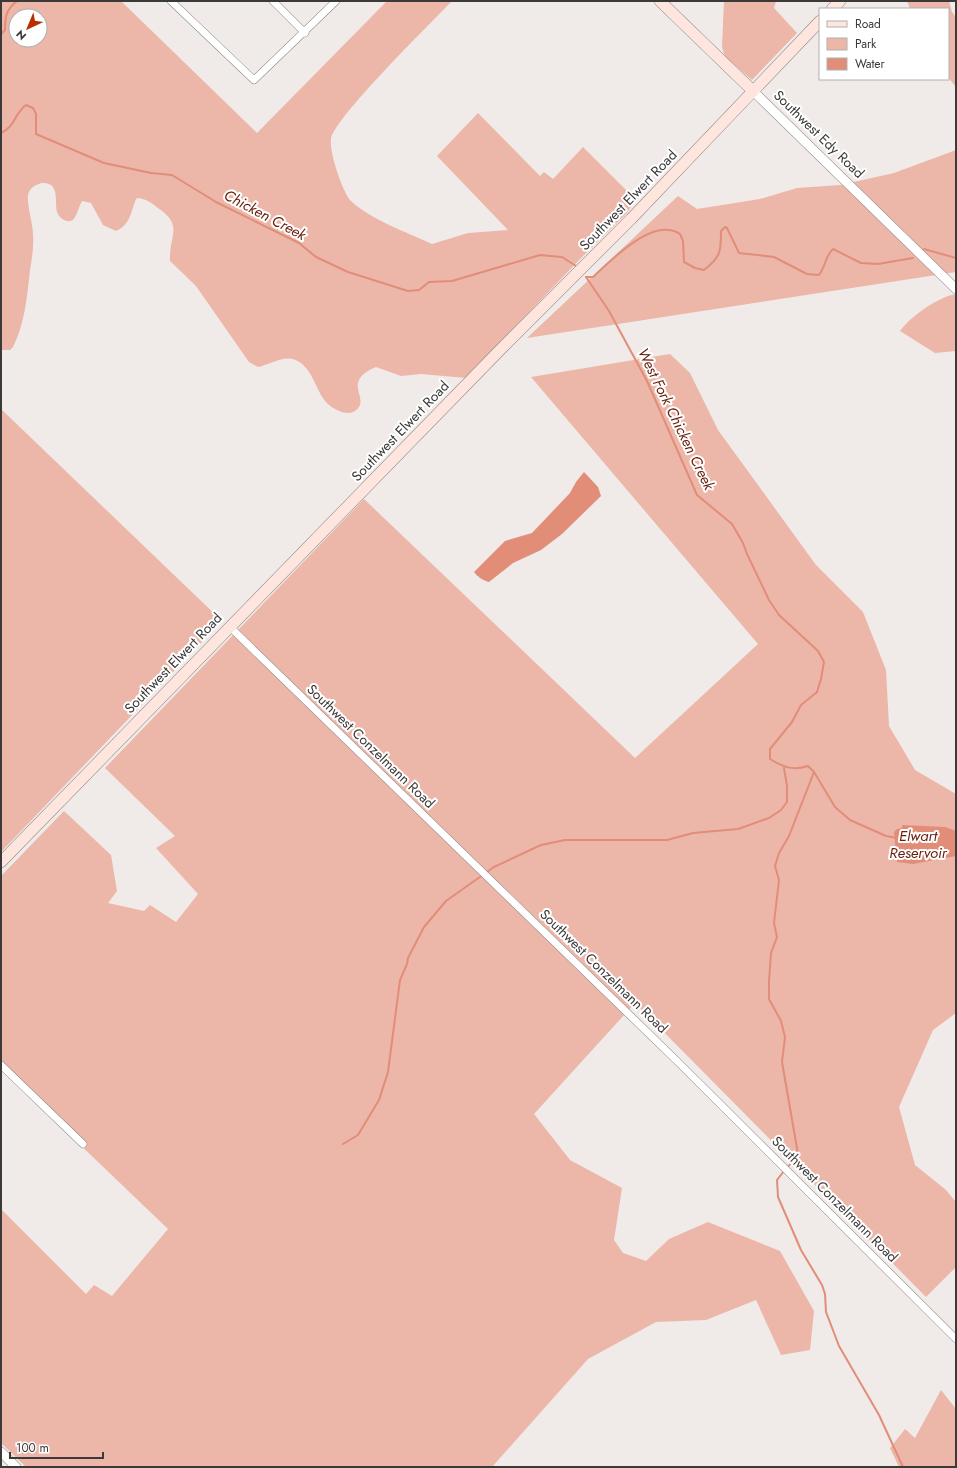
<svg xmlns="http://www.w3.org/2000/svg" width="957" height="1468" viewBox="0 0 957 1468" font-family="Jost,sans-serif">
	<style>
		.green { fill: #ecb7a9; fill-rule: evenodd }
		.water { fill: #e28d78 }
		.lines { fill: none; stroke-linecap: round; stroke-linejoin: round }
		.stream { stroke: #e28d78; stroke-width: 2 }
		.minor-casing { stroke: #8c8684; stroke-width: 8 }
		.tertiary-casing { stroke: #8c8684; stroke-width: 10 }
		.secondary-casing { stroke: #8c8684; stroke-width: 12 }
		.minor { stroke: #fff; stroke-width: 7 }
		.tertiary { stroke: #fff; stroke-width: 9 }
		.secondary { stroke: #fee5de; stroke-width: 11 }
		.labels { text-anchor: middle; dominant-baseline: central; stroke-width: 4; stroke-linejoin: round; paint-order: stroke }
		.street-label { font-size: 14px; fill: #3c3a39; stroke: #fff }
		.water-label { font-size: 15px; font-style: italic; fill: #691e0b; stroke: #fff }
	</style>
	<rect width="100%" height="100%" fill="#f0eae8"/>
	<g class="green">
		<path d="M1,1h120l136,132 130,-132h65c-20,21 -118,117 -121,138 -2,13 12,54 20,62 20,19 56,31 81,43l36,-11 40,-3 -71,-74 41,-43 62,63 4,-4 9,7 30,-32 53,53 -10,14 -44,43 -116,121 -45,-4 -20,2 -25,-9c-38,16 -1,33 -23,45 -8,4 -22,-4 -27,-10 -12,-14 -13,-36 -33,-43 -10,-3 -26,6 -35,8l-9,-5 -53,-76 -26,-25c-1,-27 14,-35 -12,-53 -6,-5 -12,-9 -20,-10l-2,1c-5,13 -6,26 -20,32l-13,-6 -12,-22 -9,-2c-3,5 -4,11 -7,16 -4,8 -14,3 -17,-3 -5,-9 4,-32 -16,-31 -5,1 -11,4 -13,9 -4,7 4,32 4,42 1,12 -1,24 -3,36 -3,27 -5,53 -17,77l-3,3h-9zM16,16h24v24h-24z"/>
		<polygon points="724,1 776,1 774,8 797,33 752,80 725,57 722,47"/>
		<polygon points="907,1 949,1 952,12 956,17 956,87 948,77 948,9 910,9"/>
		<polygon points="956,150 956,272 527,338 678,196 697,209 760,199 797,188 840,185 894,173"/>
		<path d="M956,294v57l-21,2 -35,-22c11,-15 38,-34 56,-37z"/>
		<polygon points="670,354 690,373 718,430 816,565 863,612 886,670 889,726 915,770 956,794 956,1013 933,1030 899,1107 915,1165 946,1190 956,1202 956,1267 926,1297 635,1003 534,1114 570,1160 622,1188 614,1240 623,1253 646,1261 669,1239 708,1222 780,1251 814,1311 810,1350 781,1355 756,1300 706,1320 656,1322 588,1359 492,1467 26,1467 1,1443 1,1209 86,1294 94,1285 112,1296 168,1229 1,1069 1,876 64,811 111,855 117,891 108,903 144,911 150,905 176,922 198,894 156,848 175,836 105,768 364,499 635,758 758,644 531,377"/>
		<polygon points="1,409 222,621 1,852"/>
		<polygon points="941,1390 956,1409 956,1467 899,1467 890,1448 905,1429 915,1438"/>
	</g>
	<g class="water">
		<path d="M584,472l14,15 3,9 -39,38 -21,16 -28,13 -24,19c-7,-2 -11,-5 -15,-10l31,-31 27,-8 38,-40 6,-11z"/>
		<polygon points="902,825 945,827 956,831 956,856 913,864 897,862 894,832 897,829 902,828"/>
	</g>
	<g class="lines">
		<g class="stream">
			<path d="M1,34l4,-4c0,-14 1,-20 12,-29"/>
			<path d="M1,133c15,-7 12,-18 25,-28l7,3 3,6v20l68,29 47,10 21,2 44,27 83,41 17,14 32,15 60,19 11,-1 10,-8 23,-1 88,-26 22,2 14,9"/>
			<polyline points="924,249 956,258"/>
			<path d="M586,277l23,34 38,70 50,114 35,29 11,19 4,11 22,46 10,15 39,36 6,11 -3,17 -4,13 -16,13 -9,17 -22,27v10c13,8 23,12 38,7l6,6 21,35 15,13 36,16 11,2"/>
			<path d="M586,277h7c16,-15 51,-50 75,-47 4,0 9,2 12,4l3,7 1,21 11,6 9,2c17,-13 17,-19 17,-39l4,-4 2,1 12,25 35,4 33,17 12,1c7,-9 6,-19 14,-26l28,14 17,1 35,-6"/>
			<polyline points="343,1144 358,1135 379,1100 388,1072 400,980 407,964 408,958 424,927 446,901 494,867 541,845 565,840 667,840 693,833 738,829 769,818 781,810 787,802 787,786 784,768"/>
			<polyline points="787,1168 798,1154 782,1062 785,1037 781,1021 769,999 769,981 771,953 777,937 774,923 779,880 775,866 779,853 789,836 814,772"/>
			<polyline points="784,1171 777,1180 778,1197 801,1250 822,1285 825,1294 826,1312 839,1346 879,1415 903,1467"/>
		</g>
		<defs>
			<g id="minor">
				<polyline points="171,1 254,80 336,1"/>
				<polyline points="273,1 305,33"/>
				<polyline points="230,627 679,1063 956,1339"/>
				<polyline points="1,1065 83,1144"/>
			</g>
			<g id="tertiary">
				<polyline points="753,91 956,289"/>
				<polyline points="1,1452 16,1467"/>
			</g>
			<g id="secondary">
				<polyline points="660,1 753,91"/>
				<polyline points="832,9 840,1"/>
				<polyline points="1,862 500,350 631,219 820,21"/>
			</g>
		</defs>
		<use href="#minor" class="minor-casing"/>
		<use href="#tertiary" class="tertiary-casing"/>
		<use href="#secondary" class="secondary-casing"/>
		<use href="#minor" class="minor"/>
		<use href="#tertiary" class="tertiary"/>
		<use href="#secondary" class="secondary"/>
	</g>
	<g class="labels">
		<g class="street-label">
			<text transform="translate(819 134) rotate(44)">Southwest Edy Road</text>
			<text transform="translate(628 200) rotate(-46)">Southwest Elwert Road</text>
			<text transform="translate(400 431) rotate(-46)">Southwest Elwert Road</text>
			<text transform="translate(173 663) rotate(-46)">Southwest Elwert Road</text>
			<text transform="translate(371 746) rotate(44)">Southwest Conzelmann Road</text>
			<text transform="translate(604 971) rotate(44)">Southwest Conzelmann Road</text>
			<text transform="translate(835 1199) rotate(45)">Southwest Conzelmann Road</text>
		</g>
		<g class="water-label">
			<text transform="translate(265 215) rotate(28)">Chicken Creek</text>
			<text transform="translate(676 419) rotate(64)">West Fork Chicken Creek</text>
			<text x="918" y="836">Elwart<tspan x="918" dy="17">Reservoir</tspan></text>
		</g>
	</g>
	<rect width="957" height="1468" fill="none" stroke="#3c3a39" stroke-width="4"/>
	<rect x="819" y="8" width="130" height="72" fill="#ffffff" stroke="#b1b0b0"/>
	<rect x="827" y="21" width="20" height="6" fill="#fee5de" stroke="#b1b0b0"/>
	<text x="855" y="28" font-size="12" fill="#3c3a39">Road</text>
	<rect x="827" y="38" width="20" height="12" fill="#ecb7a9" stroke="#b1b0b0"/>
	<text x="855" y="48" font-size="12" fill="#3c3a39">Park</text>
	<rect x="827" y="58" width="20" height="12" fill="#e28d78" stroke="#b1b0b0"/>
	<text x="855" y="68" font-size="12" fill="#3c3a39">Water</text>
	<g transform="translate(28 28) rotate(224)"><circle r="19" fill="#ffffff" stroke="#b1b0b0"/>
	<path d="M0-3L7 15L0 10L-7 15Z" fill="#b82f01"/>
	<text y="-6" font-size="11" font-weight="bold" text-anchor="middle" fill="#3c3a39">N</text>
	</g>
	<path d="M10 1452v6h93v-6" fill="none" stroke="#3c3a39" stroke-width="2"/>
	<text x="16" y="1452" font-size="12" fill="#3c3a39" stroke="#ffffff" stroke-width="3" paint-order="stroke">100 m</text>
</svg>
